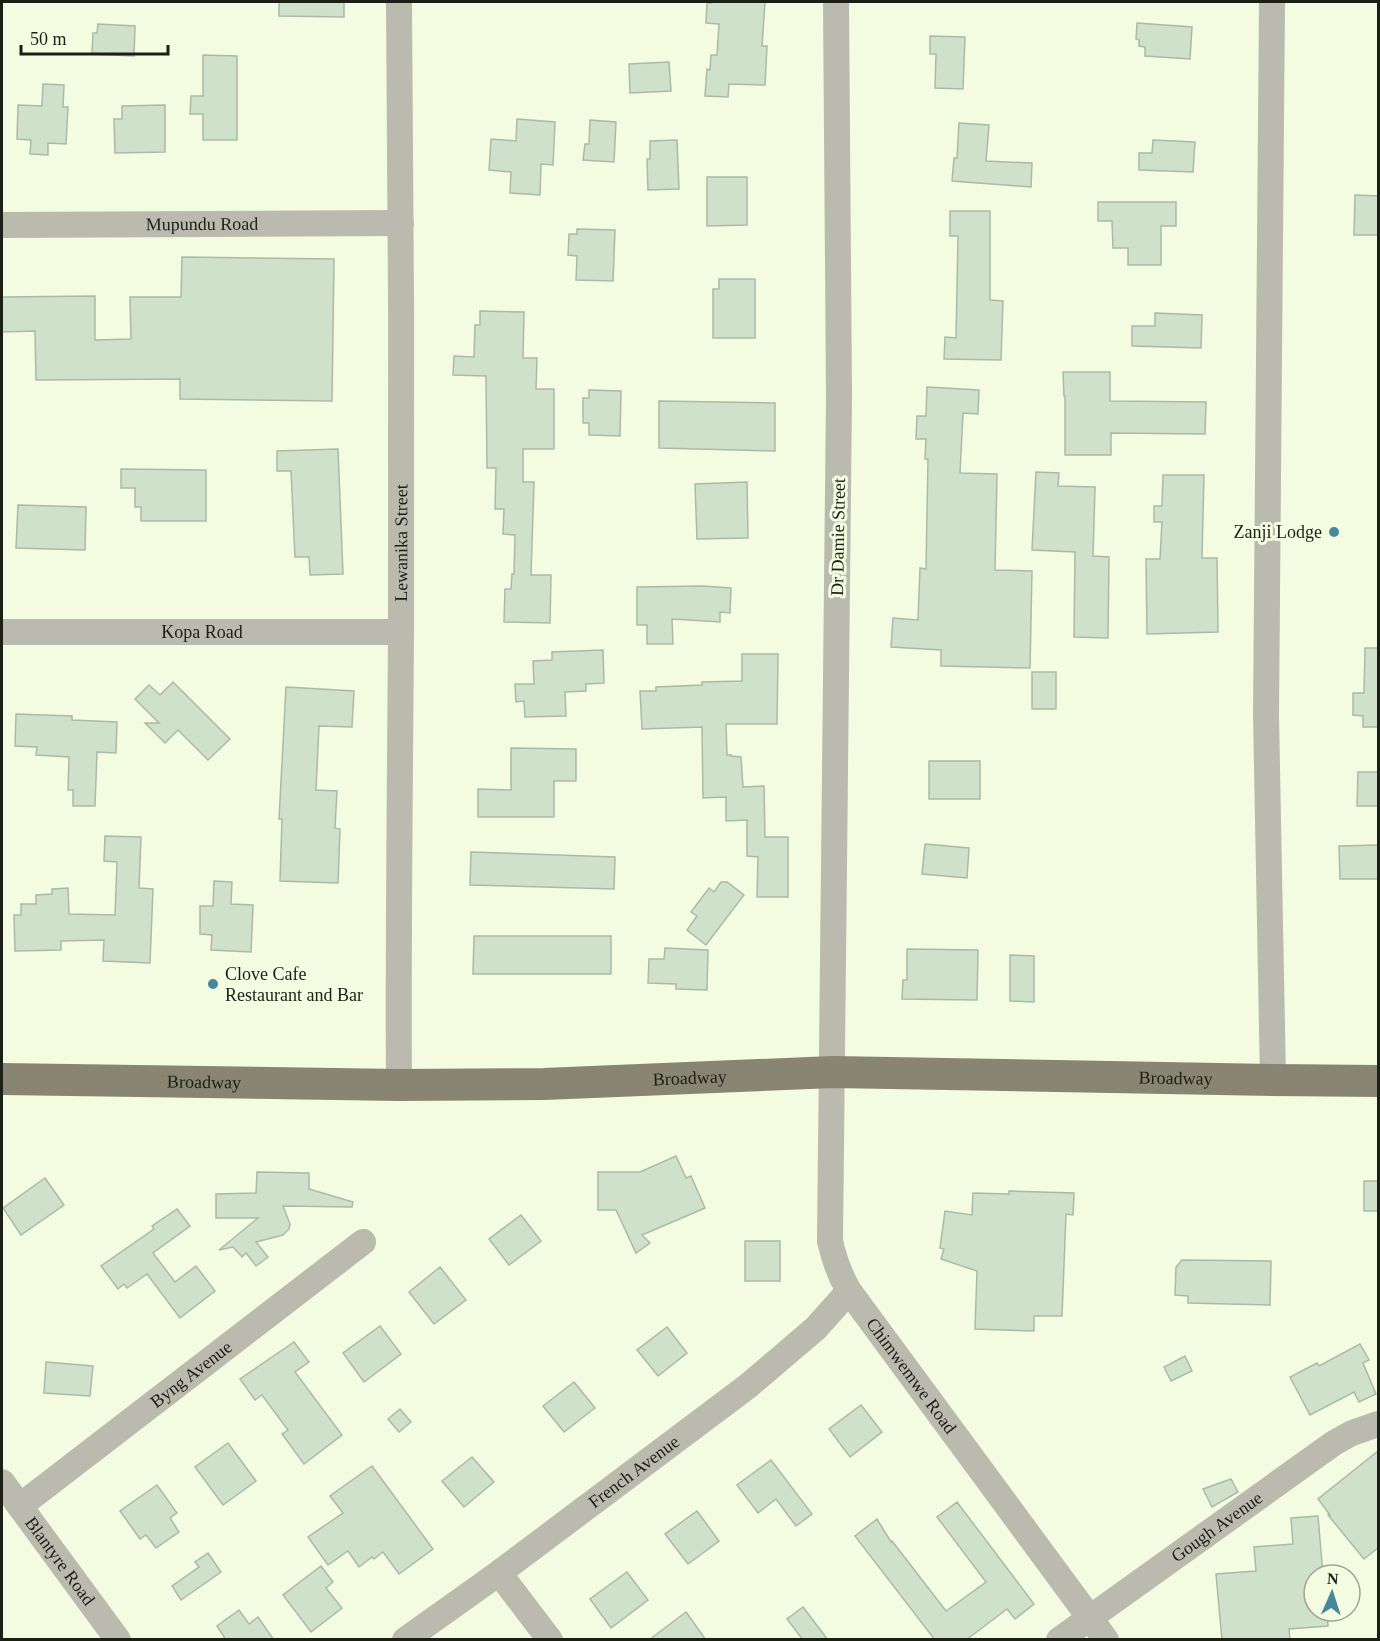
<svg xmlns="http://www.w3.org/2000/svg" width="1380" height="1641" viewBox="0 0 1380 1641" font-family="Georgia,serif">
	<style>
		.building { fill: #cfe1cb; stroke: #a9bba6; stroke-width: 1.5 }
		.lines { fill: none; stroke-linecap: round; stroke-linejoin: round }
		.minor { stroke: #bbbaae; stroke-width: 26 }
		.major { stroke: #888672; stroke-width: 32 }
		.poi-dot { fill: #47889a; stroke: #f3fce1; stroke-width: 2 }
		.labels { text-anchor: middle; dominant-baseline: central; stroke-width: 6; stroke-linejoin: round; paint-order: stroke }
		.street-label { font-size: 18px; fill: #1c1f16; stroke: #f3fce1 }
		.poi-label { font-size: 18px; fill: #1c1f16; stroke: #f3fce1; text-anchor: end }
	</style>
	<rect width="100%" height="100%" fill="#f3fce1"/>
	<g class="building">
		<polygon points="279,2 344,2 344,17 279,16"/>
		<polygon points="711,2 765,2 762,46 767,46 765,85 729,84 728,97 705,96 707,69 710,70 711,55 717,55 719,24 706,23 707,3 711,3"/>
		<polygon points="1137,23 1192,27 1190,59 1145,56 1145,47 1139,46 1139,40 1136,39"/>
		<polygon points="98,24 135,26 134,56 92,54 93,33 97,33"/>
		<polygon points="930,36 965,37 963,89 935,88 936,54 930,54"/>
		<polygon points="203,55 237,56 237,140 203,140 203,114 190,114 191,96 203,96"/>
		<polygon points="669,62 671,91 630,93 629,64"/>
		<polygon points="43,84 64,85 63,107 68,107 66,144 48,143 48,155 30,154 31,140 17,139 18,105 42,106"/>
		<polygon points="165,105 165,152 115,153 114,119 122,119 122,106"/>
		<polygon points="517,119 555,122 553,165 541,164 540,195 510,193 511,172 489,170 491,139 516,141"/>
		<polygon points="590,120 616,122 614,162 583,160 585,144 589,144"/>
		<polygon points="959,123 989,125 986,161 1032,163 1031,187 952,181 954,158 957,158"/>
		<polygon points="677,140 679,189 648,190 647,159 650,159 650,141"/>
		<polygon points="1153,140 1195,142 1193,172 1139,170 1139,153 1152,153"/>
		<polygon points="707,177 747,177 747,225 707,226"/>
		<polygon points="1355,195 1378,196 1378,235 1354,235"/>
		<polygon points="1098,202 1176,202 1176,226 1161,226 1161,265 1128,265 1128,248 1113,248 1112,221 1098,221"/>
		<polygon points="950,211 990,211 990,300 1003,301 1001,360 944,359 945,337 956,338 958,236 950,236"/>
		<polygon points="577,229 615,230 613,281 576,280 577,256 568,255 569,234 577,234"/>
		<polygon points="182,257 334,259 332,401 180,399 180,379 36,380 35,331 2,332 2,297 95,296 95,340 131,339 130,297 181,297"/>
		<polygon points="719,279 755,279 755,338 713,338 713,289 719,289"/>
		<polygon points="480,311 524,312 523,358 537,358 536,389 554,389 554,449 523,449 523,482 534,482 531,575 551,575 550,623 504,622 505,589 511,589 512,574 514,574 515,535 503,534 504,509 495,509 496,468 487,468 486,376 453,375 454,356 474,357 475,325 480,325"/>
		<polygon points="1155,313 1202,315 1201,348 1132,346 1132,326 1155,326"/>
		<polygon points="1063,372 1110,372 1110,401 1206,402 1205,434 1111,433 1111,455 1065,455 1065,396 1064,396"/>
		<polygon points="927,387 979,390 978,414 963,413 960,473 997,474 995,570 1032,571 1030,668 941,666 941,650 891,647 893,618 918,620 920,568 926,569 928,459 925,459 926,439 916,439 917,416 926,416"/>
		<polygon points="589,390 621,391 620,436 589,435 589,423 583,423 583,398 589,398"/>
		<polygon points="659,401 775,403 775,451 659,448"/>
		<polygon points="338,449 343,574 310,575 309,557 295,557 291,471 277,471 277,451"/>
		<polygon points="121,469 206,470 206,521 141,521 141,507 135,507 135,488 121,488"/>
		<polygon points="1036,472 1059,473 1058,486 1095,487 1093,556 1109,557 1108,638 1074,637 1075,552 1032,550"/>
		<polygon points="1163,475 1204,475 1202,558 1217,558 1218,632 1147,634 1146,559 1160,559 1162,522 1154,522 1154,506 1162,506"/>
		<polygon points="747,482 748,538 697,539 695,484"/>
		<polygon points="18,505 86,507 85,550 16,548"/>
		<polygon points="703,586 731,588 730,613 720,612 720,622 672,619 673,644 647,644 647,625 637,625 637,587"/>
		<polygon points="1365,648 1378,648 1378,727 1363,727 1363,716 1353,715 1353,693 1364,693"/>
		<polygon points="603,650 604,683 586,684 586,691 565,692 566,716 525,717 524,701 516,702 515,684 534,684 533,661 552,660 552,652"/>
		<polygon points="742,654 778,654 777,724 726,724 727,755 731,755 731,756 741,757 743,787 764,786 765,837 788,837 788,897 757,897 758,857 747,856 747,820 726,821 726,797 703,798 702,727 642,729 640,691 656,691 656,687 702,685 702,682 742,681"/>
		<rect x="1032" y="672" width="24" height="37"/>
		<polygon points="173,682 230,739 208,760 178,730 165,743 145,723 159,723 135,699 149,685 160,695"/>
		<polygon points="286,687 354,691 352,727 319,726 316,790 337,791 335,828 340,829 338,883 280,881 282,819 279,819"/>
		<polygon points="16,714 72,716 72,720 117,722 116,753 97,752 95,806 73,806 73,790 68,790 69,757 36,755 37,747 15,746"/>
		<polygon points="511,748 576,749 576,781 554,781 554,817 478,817 478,789 511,790"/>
		<rect x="929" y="761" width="51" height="38"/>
		<polygon points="1358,772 1378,772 1378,806 1357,806"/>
		<polygon points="105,836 141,837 139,888 153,889 150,963 103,961 104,940 61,941 61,950 15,951 14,915 21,915 21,904 36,904 36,895 52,894 52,889 68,888 69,914 115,915 117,862 104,861"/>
		<polygon points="925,844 969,848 967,878 922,874"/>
		<polygon points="1378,845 1378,879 1340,879 1339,846"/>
		<polygon points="471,852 615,857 614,889 470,885"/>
		<polygon points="214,881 232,882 231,904 253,905 251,952 211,950 212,935 200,934 200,906 213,906"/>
		<polygon points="721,882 727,882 744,895 706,945 687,930 697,916 691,912 709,888 714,892"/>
		<polygon points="474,936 611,936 611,974 473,974"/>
		<polygon points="665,948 708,950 707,990 676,989 676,984 648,983 649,959 664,959"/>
		<polygon points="907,949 978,950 977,1000 902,999 903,980 907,980"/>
		<polygon points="1010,955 1034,956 1034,1002 1010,1001"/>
		<polygon points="676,1156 686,1178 691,1176 705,1208 642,1235 650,1243 636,1253 616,1210 598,1210 598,1172 640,1172"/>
		<polygon points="257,1172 309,1173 309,1189 353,1202 352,1207 283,1206 290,1224 289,1229 283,1235 256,1242 268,1257 256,1266 246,1253 242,1257 233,1247 219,1250 258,1218 216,1218 216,1194 256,1193"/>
		<polygon points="45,1178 64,1205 21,1235 3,1208"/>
		<rect x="1364" y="1181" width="14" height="30"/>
		<polygon points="1009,1191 1074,1193 1073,1215 1066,1214 1062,1316 1034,1316 1034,1331 975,1329 977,1271 941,1259 944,1249 940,1248 945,1211 972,1215 973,1193 1009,1194"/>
		<polygon points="177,1209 190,1226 153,1253 175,1282 196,1266 215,1291 180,1318 147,1274 127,1288 124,1284 118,1289 101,1266 154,1229 152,1226"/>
		<polygon points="521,1215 541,1241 509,1265 489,1239"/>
		<rect x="745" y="1241" width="35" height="40"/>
		<polygon points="1182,1260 1271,1261 1270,1305 1188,1303 1188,1296 1175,1295 1176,1267"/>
		<polygon points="440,1267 466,1300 434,1324 409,1292"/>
		<polygon points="380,1326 401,1354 364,1382 343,1353"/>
		<polygon points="667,1327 687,1353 658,1376 637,1350"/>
		<polygon points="294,1342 309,1362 295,1372 342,1435 304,1464 282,1434 288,1430 262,1395 255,1400 240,1379"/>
		<polygon points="1360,1344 1369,1360 1363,1363 1376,1394 1359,1402 1354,1392 1310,1415 1290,1377 1317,1363 1319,1366"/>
		<polygon points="1185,1356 1192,1371 1171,1381 1164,1367"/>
		<polygon points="46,1362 93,1366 90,1396 44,1393"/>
		<polygon points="574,1382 595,1408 564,1432 543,1406"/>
		<polygon points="861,1405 882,1432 850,1457 829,1429"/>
		<polygon points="400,1409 411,1422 399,1432 388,1419"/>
		<polygon points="228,1443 256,1481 223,1505 195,1467"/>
		<polygon points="1378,1451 1378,1548 1364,1559 1328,1515 1330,1515 1318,1499"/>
		<polygon points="472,1457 494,1482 464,1507 442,1481"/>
		<polygon points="771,1460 812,1514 796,1526 776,1499 758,1513 737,1485"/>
		<polygon points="372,1466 433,1549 399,1574 383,1552 374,1559 372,1557 359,1567 348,1551 328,1565 308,1537 343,1513 330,1496"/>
		<polygon points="1231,1479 1238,1492 1212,1507 1203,1489"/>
		<polygon points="157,1485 177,1513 170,1518 179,1532 156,1548 146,1535 140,1539 120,1511"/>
		<polygon points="957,1502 1034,1604 1015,1619 1007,1609 966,1640 935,1640 855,1536 877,1519 891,1542 892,1541 946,1611 986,1582 937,1517"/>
		<polygon points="697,1511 719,1541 688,1564 665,1534"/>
		<polygon points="1318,1516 1323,1575 1314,1575 1314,1611 1327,1611 1328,1626 1289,1629 1290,1640 1222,1640 1216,1574 1256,1571 1254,1547 1293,1544 1291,1518"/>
		<polygon points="208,1553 221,1572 181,1600 172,1586 199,1567 195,1562"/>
		<polygon points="321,1566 333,1582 326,1588 342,1608 311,1632 283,1595"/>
		<polygon points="627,1572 648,1600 611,1628 590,1599"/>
		<polygon points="803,1607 828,1640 803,1640 787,1619"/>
		<polygon points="239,1610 249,1624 258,1617 274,1640 226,1640 217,1626"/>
		<polygon points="686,1612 706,1640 649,1640"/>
	</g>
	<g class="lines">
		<g class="minor">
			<path id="s1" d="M836,2l3,394 -9,845c4,18 9,33 19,50l257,349"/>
			<polyline points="1272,2 1266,715 1273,1080"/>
			<path id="s2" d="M2,225l399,-2"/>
			<path id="s3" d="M2,632h399"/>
			<path id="s4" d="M399,1085c-1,-151 1,-301 2,-452 1,-210 0,-421 -2,-631"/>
			<path id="s5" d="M2,1482l116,158"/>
			<path id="s6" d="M20,1506l343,-264"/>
			<polyline points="499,1573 550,1640"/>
			<path id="s7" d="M405,1640l94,-67 249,-187 68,-58 33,-37"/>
			<path id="s8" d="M1059,1640l275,-197 18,-10 26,-9"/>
		</g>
		<path class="major" id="s9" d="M2,1079l397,6 145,-1 289,-12 440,8 105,1"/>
	</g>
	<g class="poi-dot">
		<circle cx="1334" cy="532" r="6"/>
		<circle cx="213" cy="984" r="6"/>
	</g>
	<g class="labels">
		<g class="street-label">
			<text stroke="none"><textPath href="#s2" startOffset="200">Mupundu Road</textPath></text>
			<text transform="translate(838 537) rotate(-89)">Dr Damie Street</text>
			<text stroke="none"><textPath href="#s4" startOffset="542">Lewanika Street</textPath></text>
			<text stroke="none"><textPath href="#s3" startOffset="200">Kopa Road</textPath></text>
			<text stroke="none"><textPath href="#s9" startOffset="688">Broadway</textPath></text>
			<text stroke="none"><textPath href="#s9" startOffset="1174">Broadway</textPath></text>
			<text stroke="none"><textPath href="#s9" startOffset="202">Broadway</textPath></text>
			<text stroke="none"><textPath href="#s6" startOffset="216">Byng Avenue</textPath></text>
			<text stroke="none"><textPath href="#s1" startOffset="1398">Chimwemwe Road</textPath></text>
			<text stroke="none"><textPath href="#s7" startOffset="284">French Avenue</textPath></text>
			<text stroke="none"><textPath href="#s8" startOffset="194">Gough Avenue</textPath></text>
			<text stroke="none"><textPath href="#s5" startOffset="98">Blantyre Road</textPath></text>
		</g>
		<g class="poi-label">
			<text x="1322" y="532">Zanji Lodge</text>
			<text x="225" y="974" text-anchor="start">Clove Cafe<tspan x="225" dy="21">Restaurant and Bar</tspan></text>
		</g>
	</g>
	<rect width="1380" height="1641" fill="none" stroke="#1c1f16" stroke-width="6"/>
	<g transform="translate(1332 1593) rotate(3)"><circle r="28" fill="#f3fce1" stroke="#9da490" stroke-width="1.5"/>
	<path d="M0-4.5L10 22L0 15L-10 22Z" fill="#47889a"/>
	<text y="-9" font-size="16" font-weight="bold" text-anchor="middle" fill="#1c1f16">N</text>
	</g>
	<path d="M21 45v9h147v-9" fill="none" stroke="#1c1f16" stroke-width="3"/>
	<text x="30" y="45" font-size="18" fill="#1c1f16" stroke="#f3fce1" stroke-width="4.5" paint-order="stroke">50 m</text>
</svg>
